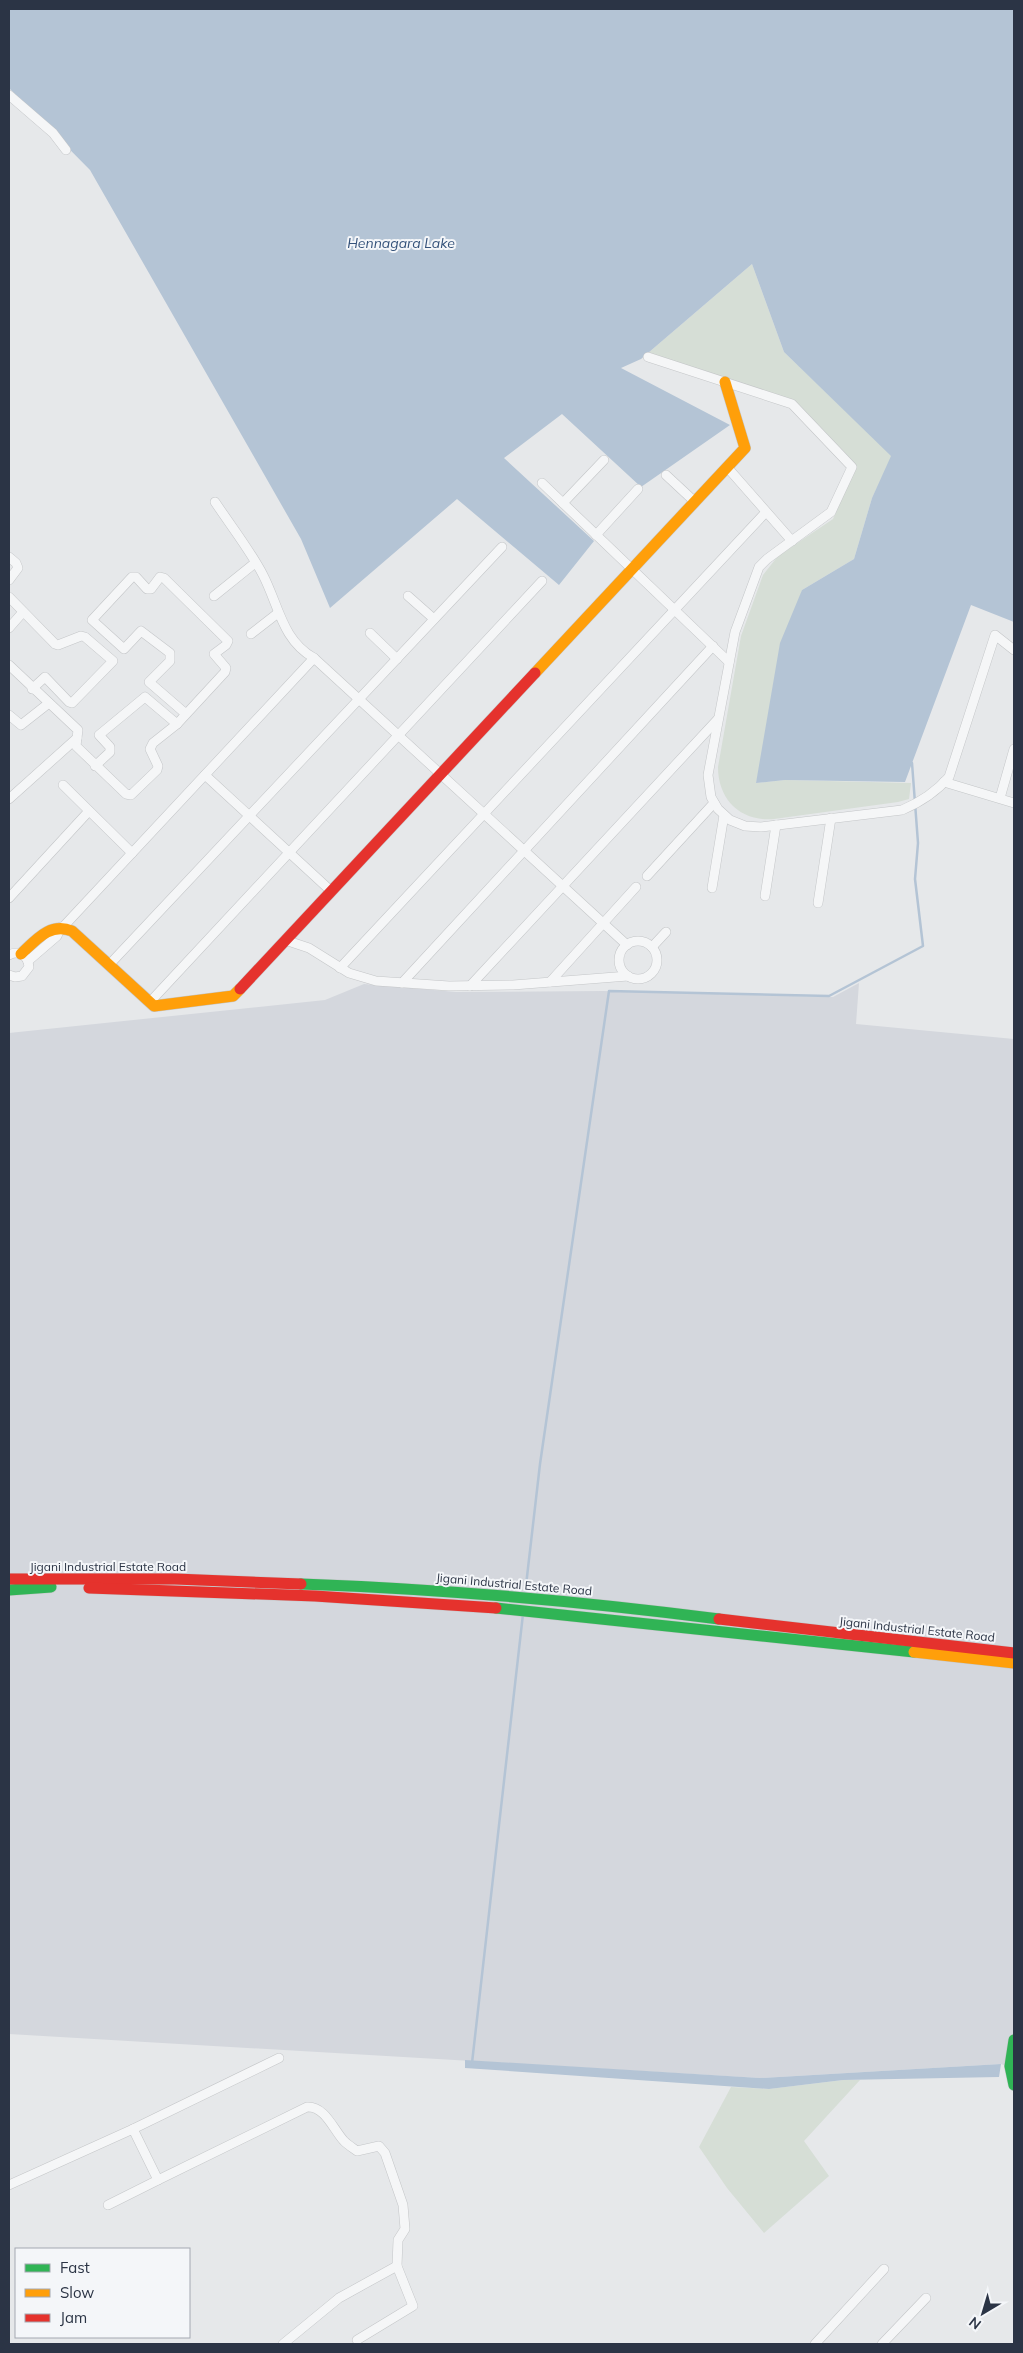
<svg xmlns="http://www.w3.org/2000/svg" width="1023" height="2353" viewBox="0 0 1023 2353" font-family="Mulish,sans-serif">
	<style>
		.built { fill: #d4d7dd }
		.green { fill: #d6ded6 }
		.water { fill: #b4c4d5 }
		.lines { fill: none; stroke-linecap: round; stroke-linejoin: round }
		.stream { stroke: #b4c4d5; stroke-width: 2.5 }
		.street-casing { stroke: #c4c6c8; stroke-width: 10 }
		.fast-casing { stroke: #c4c6c8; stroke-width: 12 }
		.slow-casing { stroke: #c4c6c8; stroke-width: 12 }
		.jam-casing { stroke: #c4c6c8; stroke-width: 12 }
		.street { stroke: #f5f6f7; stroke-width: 9 }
		.fast { stroke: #30b455; stroke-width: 11 }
		.slow { stroke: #ff9f0a; stroke-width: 11 }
		.jam { stroke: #e5322d; stroke-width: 11 }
		.labels { text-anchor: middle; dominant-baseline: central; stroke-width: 4; stroke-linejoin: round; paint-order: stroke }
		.street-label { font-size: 12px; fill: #2b3445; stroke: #f4f6f9 }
		.water-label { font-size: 14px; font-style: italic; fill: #34527a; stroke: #f4f6f9 }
	</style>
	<rect width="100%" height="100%" fill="#e6e8ea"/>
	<polygon class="built" points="859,983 856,1024 1014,1039 1014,2069 1001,2064 760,2078 9,2034 9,1033 325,1000 364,984 456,992 603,991 833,997"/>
	<g class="green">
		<path d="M752,264l32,88 108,104 -20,42 -18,61 -52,31 -46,193 29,-3 126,3 -2,16 -11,3 -124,17c-33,3 -56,-19 -56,-52l23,-131 22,-61 15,-19 55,-37 23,-53 -61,-62 -147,-51z"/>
		<polygon points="843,2080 860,2080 804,2141 829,2176 764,2233 727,2188 699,2147 731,2087 769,2089"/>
	</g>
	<g class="water">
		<polygon points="9,9 1014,9 1014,622 971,605 905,782 785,780 756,783 780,643 802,590 854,559 872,498 891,456 784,352 752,264 641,359 621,368 730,425 641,487 562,414 504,458 594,541 559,585 457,499 330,608 301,539 90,170 9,88"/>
		<polygon points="465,2060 760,2078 1001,2064 999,2077 843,2080 769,2089 465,2068"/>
	</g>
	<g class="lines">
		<g class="stream">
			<polyline points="525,1594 540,1464 609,991 829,996 923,946 915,879 918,843 912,763"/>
			<polyline points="472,2063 523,1614"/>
		</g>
		<defs>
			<g id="street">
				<polyline points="9,95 53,133 66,150"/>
				<path d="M648,357l144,47 60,63 -21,45 -64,47 -8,8 -24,65 -27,143 3,22 7,12 12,11 15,6 16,1 141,-17c19,-8 34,-18 47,-33l46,-142 19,15"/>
				<polyline points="727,467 792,541"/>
				<polyline points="666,475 695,502"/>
				<polyline points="542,483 729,662"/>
				<path d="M215,502c16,24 35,48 48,73 16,31 19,65 51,83"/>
				<polyline points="563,503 604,460"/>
				<polyline points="596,535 638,489"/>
				<polyline points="9,557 16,563 18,568 9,580"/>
				<polyline points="214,596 255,563"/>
				<polyline points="408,596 434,619"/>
				<polyline points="9,597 55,644 58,645 81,636 85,637 113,661 72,703 69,702 45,677 32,689"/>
				<polyline points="9,628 23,612"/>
				<polyline points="370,633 397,659"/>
				<polyline points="251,634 278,613"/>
				<polyline points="9,665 78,730 76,746 126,794 131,795 157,770 158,766 150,749 153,743 177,724 145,697 99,735 110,747 110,752 95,766"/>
				<polyline points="9,715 21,725 49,703"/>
				<polyline points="177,724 225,672 226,668 214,654 226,645 228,641 164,578 160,577 151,589 147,589 136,577 132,577 92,620 124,649 141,631 170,653 170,661 149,682 186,714"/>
				<polyline points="205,775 331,891"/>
				<polyline points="944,782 1014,803"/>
				<polyline points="63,785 132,853"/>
				<polyline points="1000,798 1014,749"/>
				<polyline points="9,799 77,738"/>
				<polyline points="647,876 714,803"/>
				<polyline points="712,888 724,815"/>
				<polyline points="765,896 776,825"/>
				<polyline points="9,898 89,811"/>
				<polyline points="818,903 831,818"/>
				<polyline points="63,927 314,658 627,945"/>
				<polyline points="285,940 309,948 349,973 376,981 449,986 513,985 628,976"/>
				<circle cx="638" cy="960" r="19"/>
				<polyline points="652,947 666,932"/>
				<path d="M9,955c10,-5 19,0 20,12l-7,9 -7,1 -6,-2"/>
				<polyline points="28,961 57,936 61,927"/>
				<polyline points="109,965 502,547"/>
				<polyline points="340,968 766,512"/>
				<polyline points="550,982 636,887"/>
				<polyline points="402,983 713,646"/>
				<polyline points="470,986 718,719"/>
				<polyline points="150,1002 542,581"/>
				<polyline points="133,2129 279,2058"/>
				<path d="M158,2180l149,-73c18,-1 26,22 37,34 4,4 9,7 13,10l22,-5 6,7 18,52 2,24 -7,11 -1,26 16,40 -56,34"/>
				<polyline points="9,2185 133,2129 158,2180 108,2205"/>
				<polyline points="283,2344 339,2298 397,2266"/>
				<polyline points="815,2344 884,2269"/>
				<polyline points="882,2344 926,2298"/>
			</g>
			<g id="fast">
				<path d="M301,1584c140,5 279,17 418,35"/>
				<polyline points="9,1590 51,1587"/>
				<polyline points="496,1608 914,1652"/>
				<polyline points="1014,2040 1010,2066 1014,2085"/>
			</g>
			<g id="slow">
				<polyline points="535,673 745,448 725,382"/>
				<path d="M21,954c15,-14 29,-32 51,-23l82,75 79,-10 7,-7"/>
				<polyline points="914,1652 1014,1663"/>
			</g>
			<g id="jam">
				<polyline points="240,989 535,673"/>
				<polyline points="9,1579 175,1579 301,1584"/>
				<polyline points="89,1588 315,1596 496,1608"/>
				<polyline points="719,1619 1014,1653"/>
			</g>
		</defs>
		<use href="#street" class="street-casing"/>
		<use href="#fast" class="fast-casing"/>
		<use href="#slow" class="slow-casing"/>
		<use href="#jam" class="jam-casing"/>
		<use href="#street" class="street"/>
		<use href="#fast" class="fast"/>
		<use href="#slow" class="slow"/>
		<use href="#jam" class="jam"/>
	</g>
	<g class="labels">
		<g class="street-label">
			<text x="108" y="1566">Jigani Industrial Estate Road</text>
			<text transform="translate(514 1584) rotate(5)">Jigani Industrial Estate Road</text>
			<text transform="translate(917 1629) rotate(6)">Jigani Industrial Estate Road</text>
		</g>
		<g class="water-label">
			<text x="401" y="243">Hennagara Lake</text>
		</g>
	</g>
	<rect width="1023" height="2353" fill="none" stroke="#2b3445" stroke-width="20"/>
	<rect x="15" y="2248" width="175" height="90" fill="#f4f6f9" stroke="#a4a8b1"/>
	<rect x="25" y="2264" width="25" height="8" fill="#30b455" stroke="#a4a8b1"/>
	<text x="60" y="2273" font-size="15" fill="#2b3445">Fast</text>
	<rect x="25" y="2289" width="25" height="8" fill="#ff9f0a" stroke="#a4a8b1"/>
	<text x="60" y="2298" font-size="15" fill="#2b3445">Slow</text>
	<rect x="25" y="2314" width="25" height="8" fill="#e5322d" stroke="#a4a8b1"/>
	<text x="60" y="2323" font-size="15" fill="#2b3445">Jam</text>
	<g transform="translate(983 2313) rotate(218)" stroke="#f4f6f9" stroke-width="4" paint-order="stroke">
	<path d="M0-4L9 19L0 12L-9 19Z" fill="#2b3445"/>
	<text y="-8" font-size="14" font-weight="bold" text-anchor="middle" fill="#2b3445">N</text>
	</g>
</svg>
